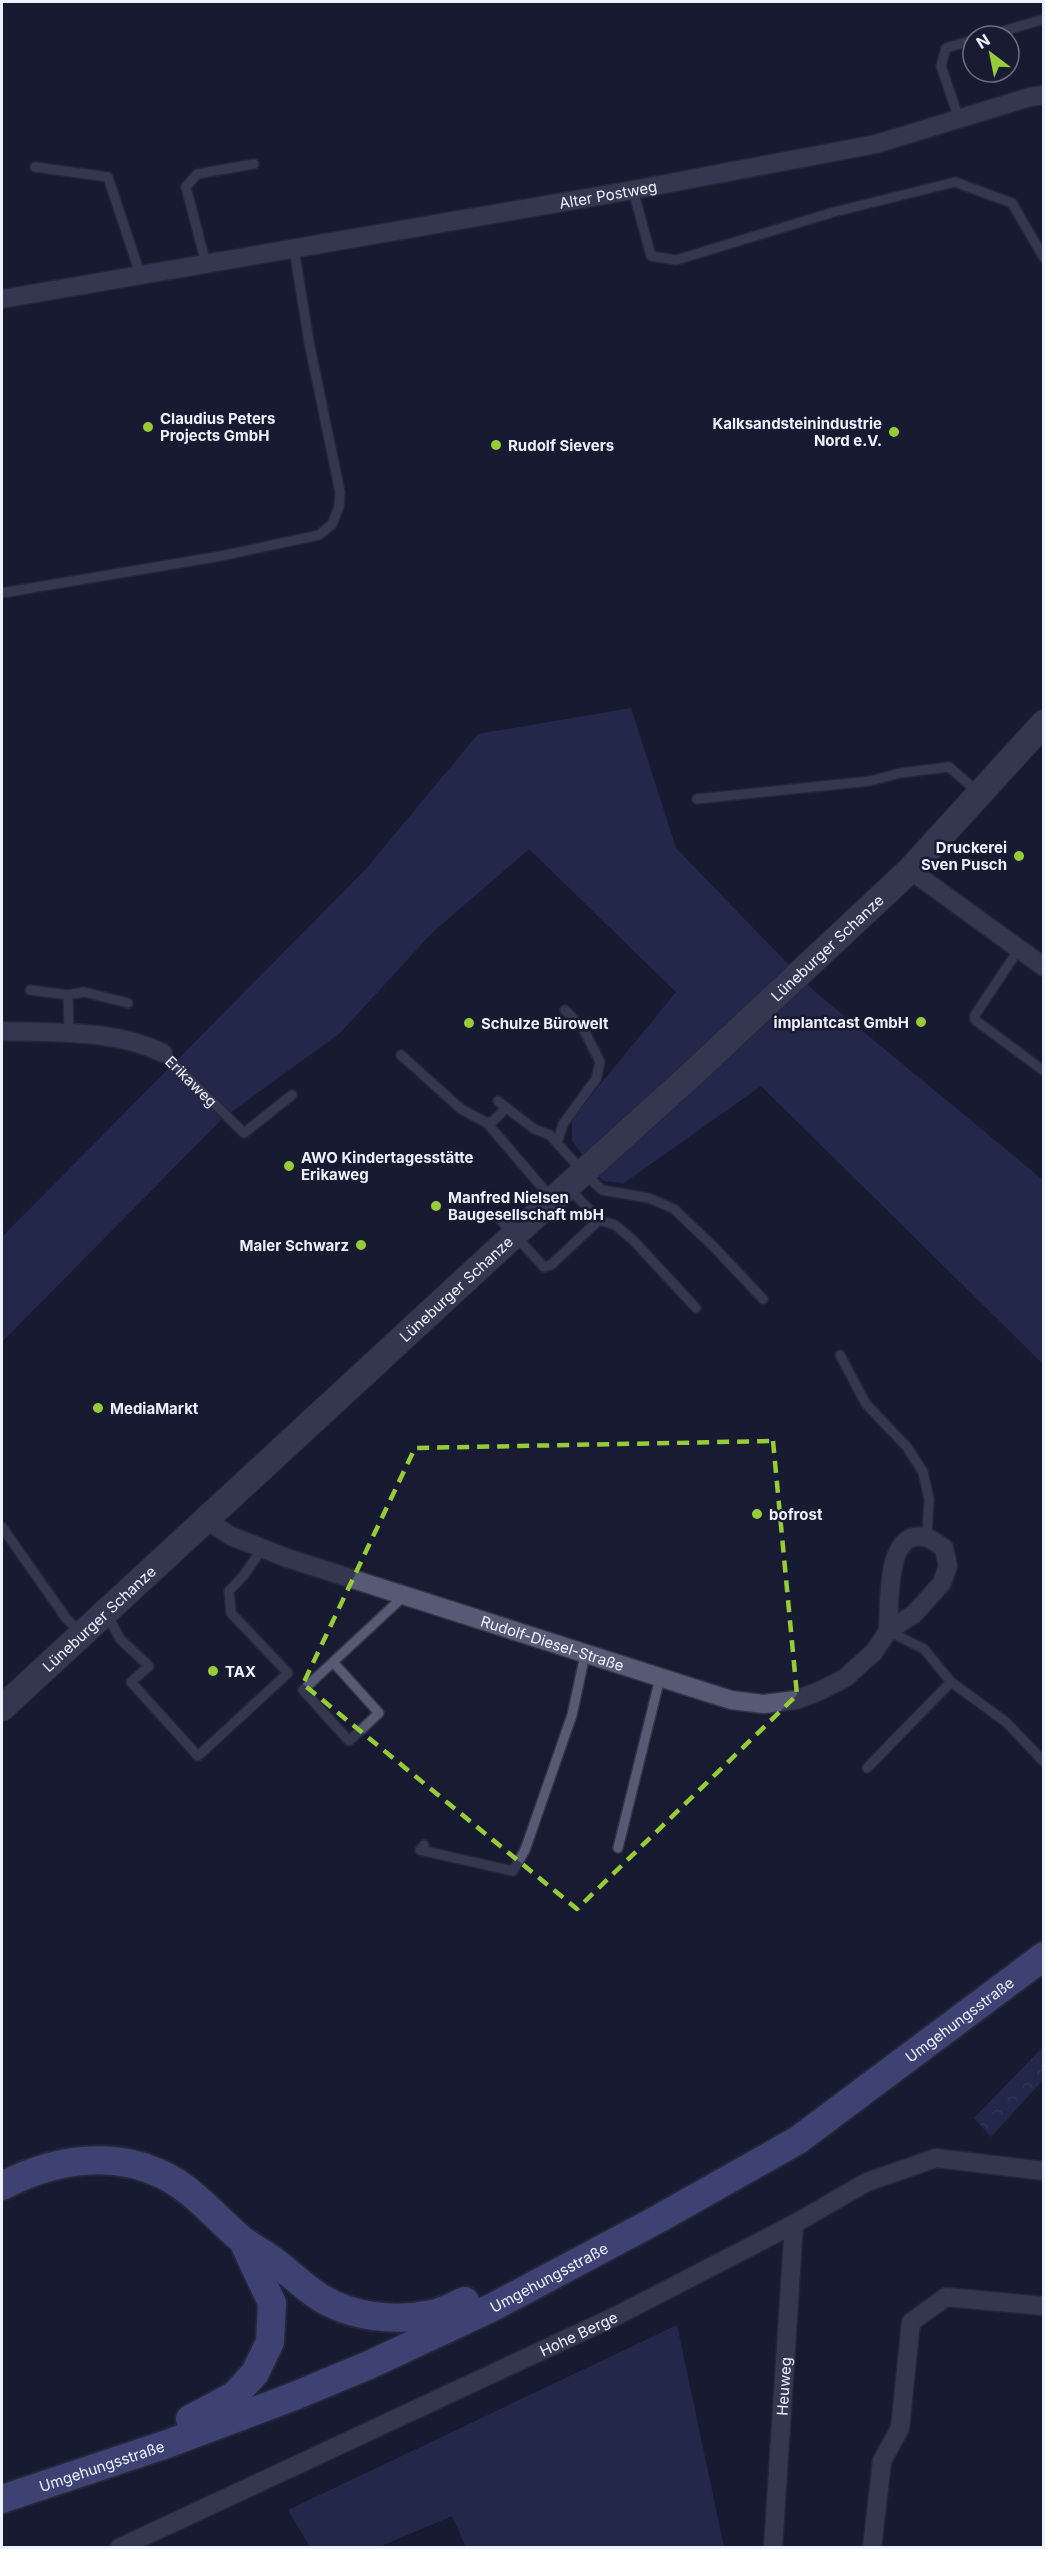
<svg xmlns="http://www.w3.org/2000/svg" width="1045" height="2549" viewBox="0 0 1045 2549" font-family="Inter,sans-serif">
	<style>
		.grass { fill: #323666 }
		.forest { fill: url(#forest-crowns) }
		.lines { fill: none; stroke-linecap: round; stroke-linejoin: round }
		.lane-casing { stroke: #333446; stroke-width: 12 }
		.street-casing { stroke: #333446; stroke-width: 21 }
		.secondary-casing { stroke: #333446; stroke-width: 28 }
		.primary-casing { stroke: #333446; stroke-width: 32 }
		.lane { stroke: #565a75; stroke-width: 9 }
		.street { stroke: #565a75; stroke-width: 18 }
		.secondary { stroke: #565a75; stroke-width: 26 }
		.primary { stroke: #6b71c4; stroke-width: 28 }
		.marked { fill: none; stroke: #98cb38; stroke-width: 4.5; stroke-dasharray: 12 8; stroke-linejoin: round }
		.poi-dot { fill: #98cb38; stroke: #181b31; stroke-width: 2 }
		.labels { text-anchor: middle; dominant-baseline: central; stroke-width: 5; stroke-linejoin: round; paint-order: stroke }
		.street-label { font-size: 15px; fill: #edf0fd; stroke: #181b31 }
		.poi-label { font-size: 15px; font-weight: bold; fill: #edf0fd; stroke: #181b31; text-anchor: start }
	</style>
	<defs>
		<pattern id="forest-crowns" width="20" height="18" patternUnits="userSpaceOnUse" patternTransform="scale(1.5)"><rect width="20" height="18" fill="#323666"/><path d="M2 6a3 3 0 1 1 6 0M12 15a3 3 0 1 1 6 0" fill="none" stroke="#50537d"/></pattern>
	</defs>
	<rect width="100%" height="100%" fill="#181b31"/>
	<g class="grass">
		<polygon points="631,708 676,848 814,991 1043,1180 1043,1364 761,1086 624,1183 603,1181 572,1141 572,1119 676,992 529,849 432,933 340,1033 223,1118 2,1342 2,1237 364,871 478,734"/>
		<polygon points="677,2325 724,2547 466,2547 452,2516 379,2547 310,2547 288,2510"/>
	</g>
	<polygon class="forest" points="1043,2047 1043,2080 991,2137 974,2118"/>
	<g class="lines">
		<defs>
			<g id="lane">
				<polyline points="987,36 1044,19"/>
				<polyline points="959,119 941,66 946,48 973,40"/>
				<polyline points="35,167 108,177 140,274"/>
				<polyline points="633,190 651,256 676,260 834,212 955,182 1012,203 1044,258"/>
				<polyline points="206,264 186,187 197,174 254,164"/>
				<polyline points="2,593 221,556 319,535 332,524 339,507 340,492 309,342 294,249"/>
				<polyline points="697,799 870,781 900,773 949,767 979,793"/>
				<polyline points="1019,949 975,1015 975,1020 1044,1071"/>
				<polyline points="30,990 68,995 69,1033"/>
				<polyline points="68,995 84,992 128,1003"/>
				<path id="s1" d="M163,1053l81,80 48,-38"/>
				<polyline points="401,1055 461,1109 487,1123 553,1200"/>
				<polyline points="498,1101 534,1129 550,1135 583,1172 602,1190 649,1198 674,1209 713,1246 763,1299"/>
				<polyline points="487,1123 493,1121 506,1108"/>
				<polyline points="557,1143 563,1124 596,1079 600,1062 583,1028 565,1010"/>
				<polyline points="569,1188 599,1220 615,1225 633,1240 696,1308"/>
				<polyline points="498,1217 544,1267 551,1265 599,1220"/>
				<polyline points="840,1355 866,1404 907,1447 923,1472 929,1499 927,1537"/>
				<polyline points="2,1527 66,1618 81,1634"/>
				<polyline points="107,1614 120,1639 149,1666 131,1682 198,1756 288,1673 231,1613 229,1591 244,1575 262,1549"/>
				<polyline points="888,1631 924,1649 951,1682 1006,1722 1044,1762"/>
				<polyline points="333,1662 379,1713 349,1741 303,1690 405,1595"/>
				<polyline points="867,1768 951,1682"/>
				<polyline points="424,1845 420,1850 513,1871 525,1850 572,1715 585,1655"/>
				<polyline points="618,1848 660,1678"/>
			</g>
			<g id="street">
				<path id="s2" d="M2,299l631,-109 243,-46 154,-47 14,-2"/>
				<polyline points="910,870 1044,967"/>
				<path d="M2,1031c54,2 112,-2 161,22"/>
				<path id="s3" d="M205,1519l26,17 56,22 444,142 33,4 32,-4 26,-10 23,-12 29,-26 14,-21 26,-17 28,-31 6,-17 -4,-18c-5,-3 -11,-8 -16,-10 -44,-14 -38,69 -40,93"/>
				<path id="s4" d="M119,2548l499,-233 176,-91 73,-42 69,-24 108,13"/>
				<path id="s5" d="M773,2548l21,-324"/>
				<polyline points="872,2548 882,2461 900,2428 911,2322 946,2297 1044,2306"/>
			</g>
			<g id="secondary">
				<path id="s6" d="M2,1708l512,-473 178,-161 218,-204 134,-147"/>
			</g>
			<g id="primary">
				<path d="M2,2186c50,-26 109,-37 161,-11 30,14 53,43 78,64 9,7 20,13 30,20 16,11 30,26 47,37 32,21 76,26 114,18 11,-2 23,-9 33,-13"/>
				<polyline points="190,2419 235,2395 255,2373 270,2342 272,2303 243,2241"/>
				<path id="s7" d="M2,2499l165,-55 125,-47 77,-32 124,-58 167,-89 138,-78 246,-184"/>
			</g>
		</defs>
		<use href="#lane" class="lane-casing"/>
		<use href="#street" class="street-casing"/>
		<use href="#secondary" class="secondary-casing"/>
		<use href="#primary" class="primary-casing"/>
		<use href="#lane" class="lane"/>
		<use href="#street" class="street"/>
		<use href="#secondary" class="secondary"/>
		<use href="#primary" class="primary"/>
	</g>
	<path d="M0 0H1045V2549H0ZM773,1441l24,254 -220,214 -274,-225 112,-236z" fill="#181b31" fill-opacity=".55" fill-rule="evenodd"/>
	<path class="marked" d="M773,1441l24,254 -220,214 -274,-225 112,-236z"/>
	<g class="poi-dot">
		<circle cx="148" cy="427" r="6"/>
		<circle cx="894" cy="432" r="6"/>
		<circle cx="496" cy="445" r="6"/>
		<circle cx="1019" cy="856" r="6"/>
		<circle cx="921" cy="1022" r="6"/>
		<circle cx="469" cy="1023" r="6"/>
		<circle cx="289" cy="1166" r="6"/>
		<circle cx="436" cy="1206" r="6"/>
		<circle cx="361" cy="1245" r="6"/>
		<circle cx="98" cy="1408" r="6"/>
		<circle cx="757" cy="1514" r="6"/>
		<circle cx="213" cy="1671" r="6"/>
	</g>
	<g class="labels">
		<g class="street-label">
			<text stroke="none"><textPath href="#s2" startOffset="615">Alter Postweg</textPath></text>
			<text stroke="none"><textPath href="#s6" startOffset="1122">Lüneburger Schanze</textPath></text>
			<text stroke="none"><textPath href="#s1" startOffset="40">Erikaweg</textPath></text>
			<text stroke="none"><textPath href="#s6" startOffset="618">Lüneburger Schanze</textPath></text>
			<text stroke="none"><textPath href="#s6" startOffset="132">Lüneburger Schanze</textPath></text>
			<text stroke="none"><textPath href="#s3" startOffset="370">Rudolf-Diesel-Straße</textPath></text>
			<text stroke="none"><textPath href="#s7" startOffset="1077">Umgehungsstraße</textPath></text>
			<text stroke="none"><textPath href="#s7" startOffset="591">Umgehungsstraße</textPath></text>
			<text stroke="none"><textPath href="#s4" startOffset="507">Hohe Berge</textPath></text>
			<text stroke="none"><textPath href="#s5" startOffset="162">Heuweg</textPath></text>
			<text stroke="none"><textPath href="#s7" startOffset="105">Umgehungsstraße</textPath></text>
		</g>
		<g class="poi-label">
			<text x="160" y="418">Claudius Peters<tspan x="160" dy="17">Projects GmbH</tspan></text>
			<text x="882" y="423" text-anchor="end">Kalksandsteinindustrie<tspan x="882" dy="17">Nord e.V.</tspan></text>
			<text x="508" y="445">Rudolf Sievers</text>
			<text x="1007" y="847" text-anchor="end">Druckerei<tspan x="1007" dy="17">Sven Pusch</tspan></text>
			<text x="909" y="1022" text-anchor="end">implantcast GmbH</text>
			<text x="481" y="1023">Schulze Bürowelt</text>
			<text x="301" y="1157">AWO Kindertagesstätte<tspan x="301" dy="17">Erikaweg</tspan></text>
			<text x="448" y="1197">Manfred Nielsen<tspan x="448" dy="17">Baugesellschaft mbH</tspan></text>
			<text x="349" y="1245" text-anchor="end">Maler Schwarz</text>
			<text x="110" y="1408">MediaMarkt</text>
			<text x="769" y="1514">bofrost</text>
			<text x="225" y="1671">TAX</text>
		</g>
	</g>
	<rect width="1045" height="2549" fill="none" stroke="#edf0fd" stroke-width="6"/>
	<g transform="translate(991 54) rotate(328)"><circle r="28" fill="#181b31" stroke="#6d7083" stroke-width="1.5"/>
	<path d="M0-4.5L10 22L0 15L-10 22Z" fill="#98cb38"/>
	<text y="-9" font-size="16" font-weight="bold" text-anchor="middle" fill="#edf0fd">N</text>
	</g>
</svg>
